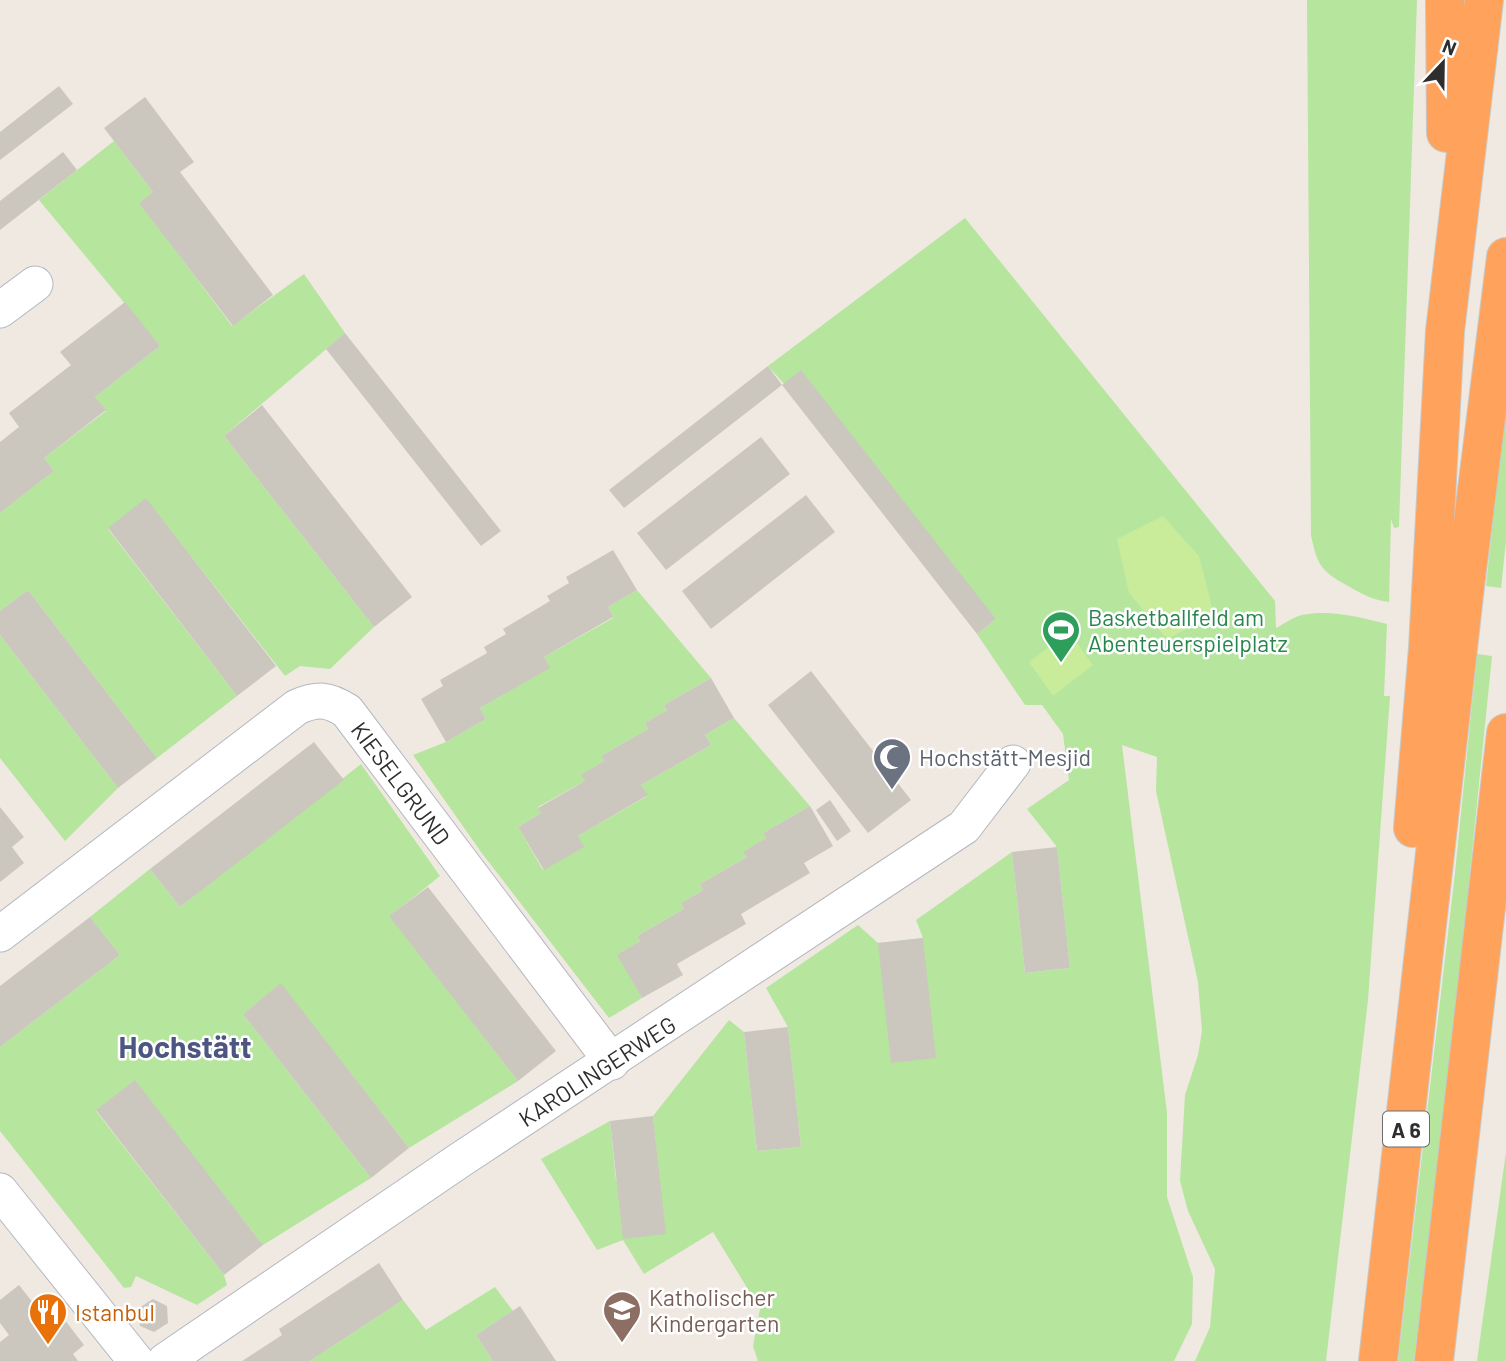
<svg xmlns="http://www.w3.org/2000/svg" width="1506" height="1361" viewBox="0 0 1506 1361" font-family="Barlow,sans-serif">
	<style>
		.green { fill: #b6e59e }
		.pitch { fill: #c9ec9a }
		.building { fill: #cbc7bf }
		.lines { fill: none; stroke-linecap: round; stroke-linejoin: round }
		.minor-casing { stroke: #b4b7c1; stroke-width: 37 }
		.highway-casing { stroke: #c9c9c9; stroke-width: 40 }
		.minor { stroke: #fff; stroke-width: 35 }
		.highway { stroke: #ffa35c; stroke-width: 38 }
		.labels { text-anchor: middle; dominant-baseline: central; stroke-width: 5; stroke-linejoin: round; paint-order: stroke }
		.shield { fill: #fff; stroke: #6d6d6d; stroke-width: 2 }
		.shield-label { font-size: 21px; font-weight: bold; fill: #2e2e2e }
		.leisure-label { font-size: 23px; fill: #27864d; stroke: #fff; text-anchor: start }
		.worship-label { font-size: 23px; fill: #5b616d; stroke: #fff; text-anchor: start }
		.street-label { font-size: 23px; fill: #2e2e2e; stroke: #fff }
		.education-label { font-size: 23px; fill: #785e54; stroke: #fff; text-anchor: start }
		.food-label { font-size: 23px; fill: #c56008; stroke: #fff; text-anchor: start }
		.district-label { font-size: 30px; font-weight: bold; fill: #4d5680; stroke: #fff }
	</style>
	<rect width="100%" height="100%" fill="#efe9e1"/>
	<g class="green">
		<path d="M1307,0h110l-18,527 -5,1 -3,-9 -2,83c-17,-2 -27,-8 -41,-16 -27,-15 -31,-21 -37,-51z"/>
		<polygon points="114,141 153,192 140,203 232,326 304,274 345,333 224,436 374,627 330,669 300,666 285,676 146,499 108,529 237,696 157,758 28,590 0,611 0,513 54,471 44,458 106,411 95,397 160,346 39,200"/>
		<path d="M965,218l310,383 1,27c8,-4 17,-11 26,-13 27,-6 58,2 85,9l-3,72h6l-22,304 -42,361h-131l15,-34 5,-58 -27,-58 -8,-30 5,-86 13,-40 4,-24 -4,-49 -42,-191 1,-34 -35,-12 45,368v84l26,80 -1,47 -18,37h-416l-5,-15 7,-37 -47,-77 -69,42 -21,-34 -26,10 -56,-91 69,-38 6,59 49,53 -12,-117 76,-96 15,12 13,119 44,-4 -13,-120 -22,-39 92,-63 20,18 45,-5 -7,-18 96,-68 13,121 45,-5 -13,-121 -30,-38 42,-29 -6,-46 -21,-29h-17l-48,-71 19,-15 -228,-253z"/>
		<polygon points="1506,397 1506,541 1501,588 1486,586"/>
		<polygon points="637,590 711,678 664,705 667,710 645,723 648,729 601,756 604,761 582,775 585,781 538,807 541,813 518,827 543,870 578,836 647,796 641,785 711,745 705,735 734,718 810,806 763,833 766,838 744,852 747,857 700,884 703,890 681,903 684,909 637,936 640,941 618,955 642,998 609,1018 481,852 413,755 446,742 486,719 480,708 549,668 544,657 613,618 608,607"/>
		<polygon points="0,635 118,788 65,841 0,758"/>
		<polygon points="1477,654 1492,656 1453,1039 1414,1361 1398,1361 1455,873"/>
		<polygon points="361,764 440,876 390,916 518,1081 409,1148 281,984 243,1014 371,1178 263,1245 134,1081 96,1111 224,1275 227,1285 197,1305 136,1276 131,1287 124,1288 0,1131 0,1047 120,955 90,917 150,869 180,907"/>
		<polygon points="1506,1152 1506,1361 1477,1361"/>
		<polygon points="495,1287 513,1311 476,1335 493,1361 310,1361 403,1300 426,1330"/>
	</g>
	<g class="pitch">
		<polygon points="1163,516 1199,556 1214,615 1167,639 1129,593 1117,539"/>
		<polygon points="1069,632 1093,665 1053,696 1029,662"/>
	</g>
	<g class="building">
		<polygon points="59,86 73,104 0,160 0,132"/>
		<polygon points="145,97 194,162 180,172 273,295 233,326 139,203 153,192 104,128"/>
		<polygon points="63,152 77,170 0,230 0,201"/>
		<polygon points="125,302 160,346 95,397 106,410 44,458 54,471 0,513 0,442 19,427 9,413 71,365 60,352"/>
		<polygon points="345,333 501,531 481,546 326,349"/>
		<polygon points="768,366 782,385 801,370 996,619 977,634 782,385 624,508 609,490"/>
		<polygon points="262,405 412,597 374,627 224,436"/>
		<polygon points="761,437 790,474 666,570 637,533"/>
		<polygon points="806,495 835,532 711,629 682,591"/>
		<polygon points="146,498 276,666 237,696 108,528"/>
		<polygon points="613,550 637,590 608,607 613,617 544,657 550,668 480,708 486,719 446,742 421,699 443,686 440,680 487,653 484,647 506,634 503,629 550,601 547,596 569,583 566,577"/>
		<polygon points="28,590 157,758 118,788 0,635 0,611"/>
		<polygon points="811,671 911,800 868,833 768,705"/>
		<polygon points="711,678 734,718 705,735 711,745 641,785 648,795 578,836 584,847 544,870 518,827 541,813 538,808 585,781 581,775 604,761 601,756 648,729 645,723 667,710 664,705"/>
		<polygon points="314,742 344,780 180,907 150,869"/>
		<polygon points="830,800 851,831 837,841 816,810"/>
		<polygon points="810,806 833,846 804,863 810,873 741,914 746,924 677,964 683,975 642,998 617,955 640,941 637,936 684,909 681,903 703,890 700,884 747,857 743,852 766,838 763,833"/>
		<polygon points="0,807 24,837 12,847 24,863 0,882"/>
		<polygon points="1057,847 1070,968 1025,973 1012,852"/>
		<polygon points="428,887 556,1051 518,1081 389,916"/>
		<polygon points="90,917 120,955 0,1047 0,986"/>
		<polygon points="923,938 936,1058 891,1063 878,943"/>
		<polygon points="281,983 409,1148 371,1178 243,1014"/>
		<polygon points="788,1027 801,1147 757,1151 744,1032"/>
		<polygon points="135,1080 263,1245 224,1275 96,1110"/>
		<polygon points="653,1116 666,1234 623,1239 610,1121"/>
		<polygon points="379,1263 403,1300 310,1361 242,1361 282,1335 279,1329"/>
		<polygon points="19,1285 53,1328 64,1319 84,1345 73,1354 78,1361 0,1361 0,1342 9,1335 0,1323 0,1300"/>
		<polygon points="153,1299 167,1306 168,1323 154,1332 140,1326 139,1308"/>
		<polygon points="520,1306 556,1361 493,1361 476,1335"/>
	</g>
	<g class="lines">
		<defs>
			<g id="minor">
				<polyline points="0,310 35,284"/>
				<path d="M0,934l297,-227c21,-9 31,-8 50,4l265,351"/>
				<polyline points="0,1191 136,1361"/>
				<polyline points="165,1361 460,1160 964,827 1013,763"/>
			</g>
			<g id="highway">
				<polyline points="1445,0 1446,133"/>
				<polyline points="1413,828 1428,648 1445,331 1484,0"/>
				<polyline points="1378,1361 1465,586 1506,257"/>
				<polyline points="1434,1361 1506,733"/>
			</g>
		</defs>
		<use href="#minor" class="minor-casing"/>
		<use href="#highway" class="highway-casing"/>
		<use href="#minor" class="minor"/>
		<use href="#highway" class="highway"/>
	</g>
	<defs>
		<symbol id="stadium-pin" viewBox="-11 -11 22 30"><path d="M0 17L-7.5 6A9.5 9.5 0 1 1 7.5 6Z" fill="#2e9e5b" stroke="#fff"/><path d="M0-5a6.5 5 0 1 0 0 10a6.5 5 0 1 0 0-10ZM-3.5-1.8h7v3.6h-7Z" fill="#fff"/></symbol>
		<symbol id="mosque-pin" viewBox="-11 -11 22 30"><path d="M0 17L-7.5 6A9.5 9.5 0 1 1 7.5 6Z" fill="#6b7280" stroke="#fff"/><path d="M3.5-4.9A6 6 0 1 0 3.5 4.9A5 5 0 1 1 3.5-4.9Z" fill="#fff"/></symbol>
		<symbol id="school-pin" viewBox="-11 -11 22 30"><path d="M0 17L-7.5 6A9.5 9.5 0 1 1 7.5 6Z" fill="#8d6e63" stroke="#fff"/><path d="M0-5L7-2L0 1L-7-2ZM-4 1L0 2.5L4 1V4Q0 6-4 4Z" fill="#fff"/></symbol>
		<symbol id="restaurant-pin" viewBox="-11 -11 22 30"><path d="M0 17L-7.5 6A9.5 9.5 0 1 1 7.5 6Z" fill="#e8710a" stroke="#fff"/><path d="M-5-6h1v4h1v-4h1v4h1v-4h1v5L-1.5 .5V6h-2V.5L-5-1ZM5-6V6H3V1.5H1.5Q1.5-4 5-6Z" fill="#fff"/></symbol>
	</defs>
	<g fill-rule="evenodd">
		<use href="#stadium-pin" x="1039" y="608" width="44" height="60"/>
		<use href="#mosque-pin" x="870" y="735" width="44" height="60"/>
		<use href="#school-pin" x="600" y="1288" width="44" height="60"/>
		<use href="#restaurant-pin" x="26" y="1290" width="44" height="60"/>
	</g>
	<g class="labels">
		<rect class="shield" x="1383" y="1111.5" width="46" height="35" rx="5"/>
		<g class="shield-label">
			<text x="1406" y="1129">A 6</text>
		</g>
		<g class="leisure-label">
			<text x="1088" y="617">Basketballfeld am<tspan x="1088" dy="26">Abenteuerspielplatz</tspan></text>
		</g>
		<g class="worship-label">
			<text x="919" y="757">Hochstätt-Mesjid</text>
		</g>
		<g class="street-label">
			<text transform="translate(401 783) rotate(53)">KIESELGRUND</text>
			<text transform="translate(597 1071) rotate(-33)">KAROLINGERWEG</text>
		</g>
		<g class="education-label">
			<text x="649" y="1297">Katholischer<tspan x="649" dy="26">Kindergarten</tspan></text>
		</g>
		<g class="food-label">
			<text x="75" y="1312">Istanbul</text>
		</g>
		<g class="district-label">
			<text x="185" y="1046">Hochstätt</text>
		</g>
	</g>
	<g transform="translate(1443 63) rotate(22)" stroke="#ffffff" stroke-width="5" paint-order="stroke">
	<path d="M0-5L12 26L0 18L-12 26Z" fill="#2e2e2e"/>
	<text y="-10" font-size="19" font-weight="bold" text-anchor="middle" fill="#2e2e2e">N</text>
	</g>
</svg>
